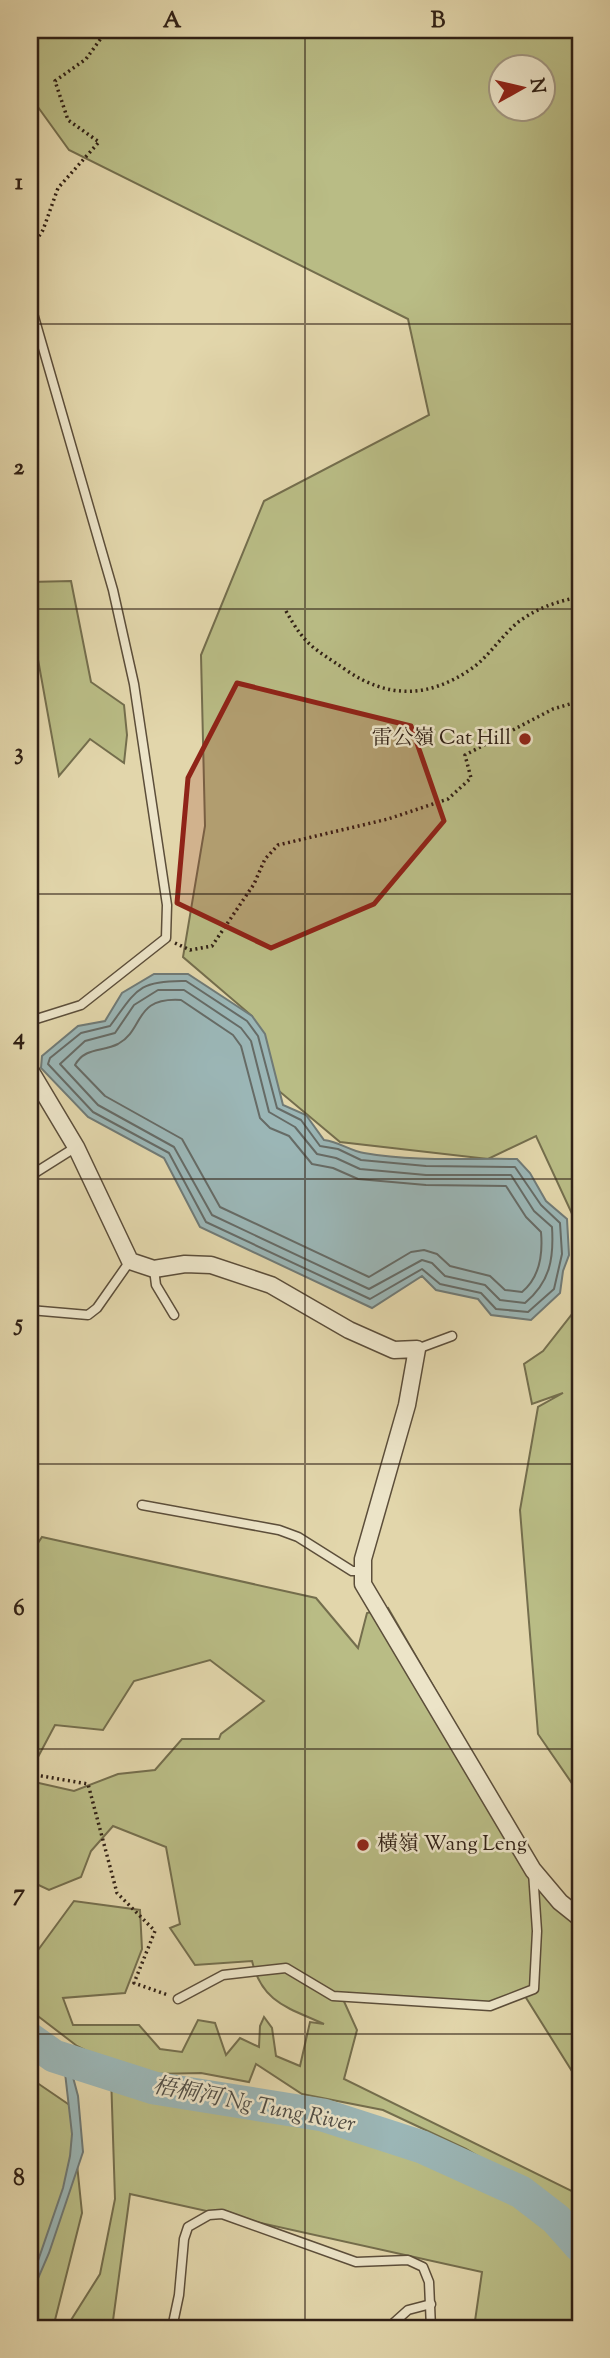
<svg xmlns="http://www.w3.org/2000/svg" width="610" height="2358" viewBox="0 0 610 2358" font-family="'Sorts Mill Goudy','Noto Serif SC',serif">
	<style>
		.green { fill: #b9bc85; stroke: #746e4d; stroke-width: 2; fill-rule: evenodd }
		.water { fill: #9bb6b6; stroke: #707a76; stroke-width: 2 }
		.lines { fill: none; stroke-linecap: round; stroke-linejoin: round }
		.shore { stroke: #666b66; stroke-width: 2 }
		.river { stroke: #9bb6b6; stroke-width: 33 }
		.service-casing { stroke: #5c4e3a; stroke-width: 11 }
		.minor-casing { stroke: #5c4e3a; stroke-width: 19 }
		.path { stroke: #302015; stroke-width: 3.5; stroke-dasharray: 2 3.5; stroke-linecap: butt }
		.service { stroke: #ece4c8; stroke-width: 8 }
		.minor { stroke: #ece4c8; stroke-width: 16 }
		.marked { fill: #8f2418; fill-opacity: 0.2; stroke: #8f2418; stroke-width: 5; stroke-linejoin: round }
		.grid { fill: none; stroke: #302015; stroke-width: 2; stroke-opacity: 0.55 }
		.poi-dot { fill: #8f2418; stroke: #ece4c8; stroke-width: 2.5 }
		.labels { text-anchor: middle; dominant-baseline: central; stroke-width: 5; stroke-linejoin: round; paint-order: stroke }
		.poi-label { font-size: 21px; fill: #302015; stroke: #ece4c8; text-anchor: end }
		.water-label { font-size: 23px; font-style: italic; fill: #504d45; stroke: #ece4c8 }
		.neatline { fill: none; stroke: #302015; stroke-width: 2.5 }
		.grid-label { font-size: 23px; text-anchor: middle; font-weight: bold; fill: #302015 }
	</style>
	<rect width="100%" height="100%" fill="#e2d6ab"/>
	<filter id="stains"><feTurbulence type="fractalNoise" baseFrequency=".00286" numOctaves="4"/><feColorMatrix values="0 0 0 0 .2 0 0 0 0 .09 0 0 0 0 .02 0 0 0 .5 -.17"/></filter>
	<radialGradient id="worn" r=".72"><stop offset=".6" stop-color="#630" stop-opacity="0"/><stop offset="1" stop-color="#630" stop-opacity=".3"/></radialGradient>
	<g class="green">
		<path d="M30,30h550v1201l-44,-95 -48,23 -148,-17 -61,-51 -27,-75 -69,-59 22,-131 -4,-171 63,-154 165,-86 -21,-96 -339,-169 -39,-54zM502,66h42v42h-42z"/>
		<polygon points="71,581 91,682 124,705 127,735 124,763 90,739 59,776 30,615 30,582"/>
		<polygon points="580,1304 580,1795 538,1734 520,1510 538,1407 563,1393 532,1404 524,1364 543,1351"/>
		<path d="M42,1537l274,61 42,50 9,-35 21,-5 165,285 27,21v170l-57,-91 -33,13 -148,-9 15,33 -13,49 236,116v36l-12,-21 -102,-61 -83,-39 -81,-16 -46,-30 -7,18 -48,-9 -47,1 -40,-9 -37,-19 -47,-36v-49l44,-60 66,9 2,39 -17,44 -62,5 10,27h66l21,24 22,3 16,-32 17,3 11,32 14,-17 19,9 1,-21 4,-9 8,11 4,28 24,10 10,-44 14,2c-35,-16 -62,-21 -72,-63l-57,4 -25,-37 10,-4 -14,-77 -53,-21 -22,25 -10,26 -32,13 -19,-9v-100l44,10 44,-17 37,-4 27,-31h37l2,-5 43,-33 -54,-41 -76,21 -31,49 -48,-5 -25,47v-217z"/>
		<path d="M111,2075c61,18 116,23 177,33 55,9 106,28 157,49 31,13 62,24 90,45 17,12 30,29 45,44v82h-106l8,-56 -352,-78 -18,134h-46l34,-54 15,-75z"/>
		<polygon points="30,2078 71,2106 82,2213 53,2328 30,2328"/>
	</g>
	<g class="water">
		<path d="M154,974h34l64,42 13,18 18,71 23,10 18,25c16,2 26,11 40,13 51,9 103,5 153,6l13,14 16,28 21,18 2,36 -6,16 -3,22 -29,27 -40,-5 -13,-16 -42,-9 -14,-14 -50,32 -172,-81 -36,-69 -76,-41 -47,-49 1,-12 36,-30 27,-5 17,-28z"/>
		<polygon points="30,2034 85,2063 89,2068 70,2066 78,2096 83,2152 49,2253 30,2297 30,2284 63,2188 70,2156 72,2134 64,2064 50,2060 30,2043"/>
	</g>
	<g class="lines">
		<g class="shore">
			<path d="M186,981l61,40 11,15 19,72 24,12 19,26 18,3 23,11 65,6 89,1 26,38 19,18 2,31 -8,35 -26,23 -32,-3 -15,-16 -41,-9 -18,-15 -52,30 -164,-77 -37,-69 -76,-41 -45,-48 2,-6 31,-25 29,-7c26,-35 27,-46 76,-45z"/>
			<path d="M158,990h26l57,38 10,13 18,71 26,15 22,27 19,4 24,11 66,6h85l23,36 18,16c2,32 -2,55 -27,76l-25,-3 -15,-15 -40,-9 -13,-13 -10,-3 -53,29 -157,-74 -38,-68 -76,-42 -38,-41 25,-23 30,-8 19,-28z"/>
			<path d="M181,1000l52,35 8,11 19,72 10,10 19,8 23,28 21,4 25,11 68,6 80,1 20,31 15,15c2,23 -2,46 -19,60l-17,-2 -15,-14 -40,-10 -13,-12 -13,-4 -13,2 -42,25 -149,-70 -38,-68 -77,-43 -30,-31c10,-18 27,-13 43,-21 27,-15 15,-47 63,-44z"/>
		</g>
		<polyline class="river" points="30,2039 54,2056 154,2088 323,2115 422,2147 521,2192 556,2219 580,2246"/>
		<defs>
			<g id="service">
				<polyline points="30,303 113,590 134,684 167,905 166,938 81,1005 30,1021"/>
				<polyline points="30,1176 76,1147"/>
				<polyline points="154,1269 156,1285 174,1315"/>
				<polyline points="30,1310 88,1315 97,1308 130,1261"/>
				<polyline points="417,1349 452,1336"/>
				<polyline points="142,1505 279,1530 298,1537 352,1571 361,1571"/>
				<polyline points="178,1999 223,1975 286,1968 333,1996 490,2006 534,1989 537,1931 533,1872"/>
				<polyline points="172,2328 179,2295 184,2239 188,2227 209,2215 222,2214 356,2262 408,2260 423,2267 429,2282 431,2328"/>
				<polyline points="388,2328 408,2310 431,2304"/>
			</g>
			<polyline id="minor" points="30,1070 76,1147 130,1261 154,1269 185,1264 211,1265 271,1285 349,1330 394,1350 417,1349 407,1405 363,1559 363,1584 533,1870 560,1902 580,1918"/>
		</defs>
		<use href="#service" class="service-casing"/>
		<use href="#minor" class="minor-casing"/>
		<g class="path">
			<polyline points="30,250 43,230 58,188 99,142 68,120 55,81 86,59 107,30"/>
			<path d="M286,611c20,36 28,37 60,59 42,29 83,28 125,-1 19,-13 32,-36 50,-49 19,-13 37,-19 59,-23"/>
			<polyline points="175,943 190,950 212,946 254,884 265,859 278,845 388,819 448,799 471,778 465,755 553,709 580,701"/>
			<polyline points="30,1418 33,1419 30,1461"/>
			<polyline points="30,1774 88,1784 117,1893 155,1931 134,1983 168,1995"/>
		</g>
		<use href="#service" class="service"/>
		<use href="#minor" class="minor"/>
	</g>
	<path class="marked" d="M237,683l174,43 33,95 -70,83 -103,44 -94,-45 11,-125z"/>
	<path class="grid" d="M305,30v2298M30,324h550M30,609h550M30,894h550M30,1179h550M30,1464h550M30,1749h550M30,2034h550"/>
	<g class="poi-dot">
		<circle cx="525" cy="739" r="7"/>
		<circle cx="363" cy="1845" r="7"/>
	</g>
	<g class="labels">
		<g class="poi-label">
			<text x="511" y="739">雷公嶺 Cat Hill</text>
			<text x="377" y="1845" text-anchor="start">橫嶺 Wang Leng</text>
		</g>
		<g class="water-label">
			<text transform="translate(254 2106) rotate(11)">梧桐河 Ng Tung River</text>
		</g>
	</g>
	<rect width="610" height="2358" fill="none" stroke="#e2d6ab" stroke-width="77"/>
	<g transform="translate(522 88) rotate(82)"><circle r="33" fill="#ece4c8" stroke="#a19680" stroke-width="2"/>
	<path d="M0-5L12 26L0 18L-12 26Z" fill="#8f2418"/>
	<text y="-10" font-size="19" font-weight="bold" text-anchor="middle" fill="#302015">N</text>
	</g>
	<rect x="38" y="38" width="534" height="2282" class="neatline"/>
	<g class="grid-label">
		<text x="172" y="27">A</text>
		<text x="438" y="27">B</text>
		<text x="19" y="189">1</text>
		<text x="19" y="474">2</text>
		<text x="19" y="759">3</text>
		<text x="19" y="1044">4</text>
		<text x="19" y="1330">5</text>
		<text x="19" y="1615">6</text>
		<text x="19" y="1900">7</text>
		<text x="19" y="2185">8</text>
	</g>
	<rect width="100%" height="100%" filter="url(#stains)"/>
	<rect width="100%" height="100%" fill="url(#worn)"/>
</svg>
